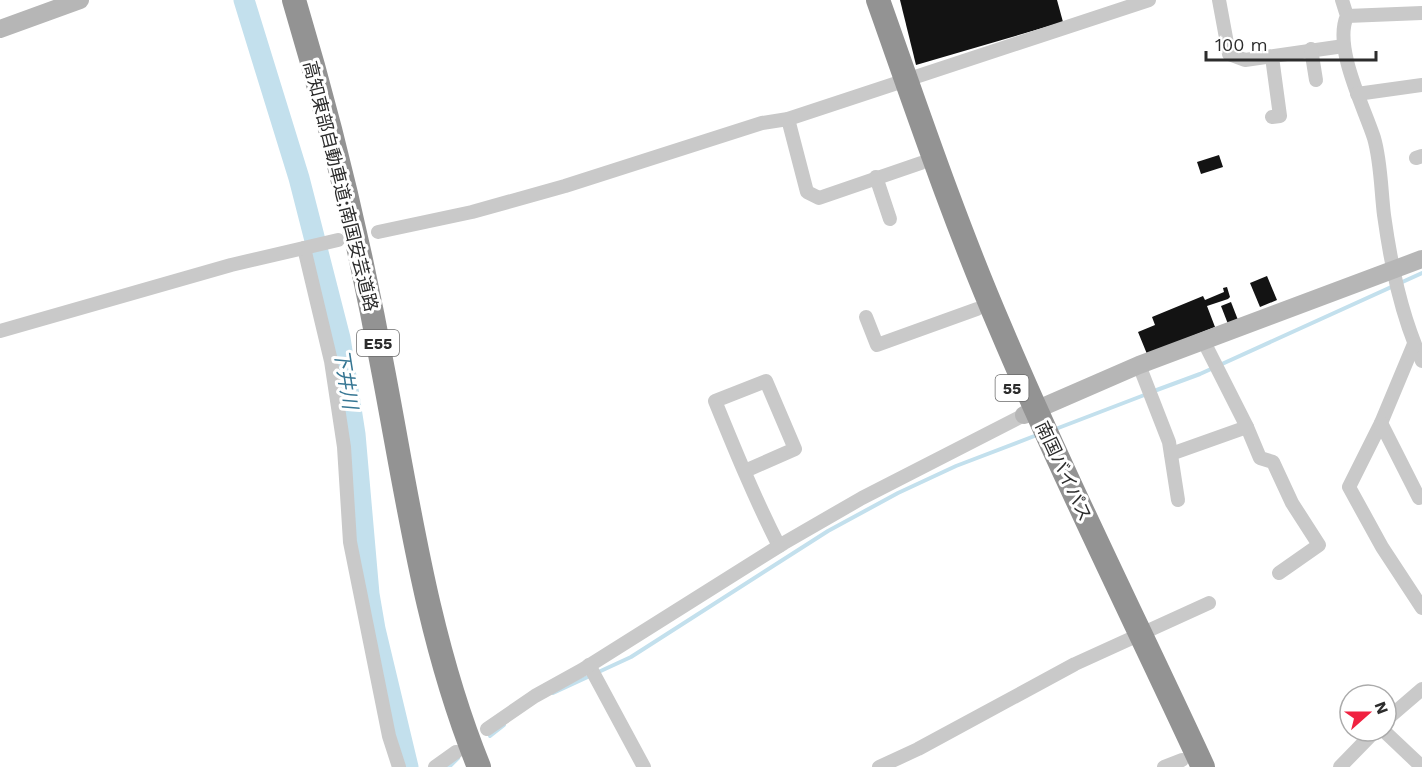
<svg xmlns="http://www.w3.org/2000/svg" width="1422" height="767" viewBox="0 0 1422 767" font-family="'Work Sans','Noto Sans JP',sans-serif">
	<style>
		.lines { fill: none; stroke-linecap: round; stroke-linejoin: round }
		.stream { stroke: #c3e0ed; stroke-width: 4 }
		.river { stroke: #c3e0ed; stroke-width: 21 }
		.building { fill: #131313 }
		.street { stroke: #c9c9c9; stroke-width: 14 }
		.secondary { stroke: #b6b6b6; stroke-width: 18 }
		.highway { stroke: #939393; stroke-width: 24 }
		.labels { text-anchor: middle; dominant-baseline: central; stroke-width: 6; stroke-linejoin: round; paint-order: stroke }
		.shield { fill: #fff; stroke: #6b6b6b; stroke-width: 1.5 }
		.shield-label { font-size: 16px; font-weight: bold; fill: #2c2c2c }
		.street-label { font-size: 18px; fill: #2c2c2c; stroke: #fff }
		.water-label { font-size: 20px; font-style: italic; fill: #367693; stroke: #fff }
	</style>
	<rect width="100%" height="100%" fill="#fff"/>
	<g class="lines">
		<g class="stream">
			<polyline points="1154,391 1200,374 1422,273"/>
			<polyline points="1053,430 1147,394"/>
			<polyline points="553,693 631,657 828,531 898,493 956,466 1037,435"/>
			<polyline points="490,736 504,725"/>
			<polyline points="449,767 458,758"/>
		</g>
		<polyline class="river" points="244,0 299,178 340,338 355,434 369,594 375,629 408,767"/>
	</g>
	<g class="building">
		<polygon points="900,0 1057,0 1063,22 916,65"/>
		<polygon points="1219,155 1223,167 1201,174 1197,162"/>
		<polygon points="1267,276 1277,300 1260,307 1250,283"/>
		<polygon points="1227,287 1230,297 1228,299 1207,306 1215,327 1147,354 1138,332 1155,325 1152,317 1203,296 1205,300 1224,292 1223,288"/>
		<polygon points="1231,302 1238,320 1228,324 1221,306"/>
	</g>
	<g class="lines">
		<g class="street">
			<polyline points="1219,0 1229,54 1245,60 1344,46"/>
			<path d="M1342,0l5,16c-14,31 17,91 27,122 7,24 7,53 10,77 7,50 17,100 38,146"/>
			<polyline points="1347,16 1422,13"/>
			<polyline points="1311,49 1316,80"/>
			<polyline points="1272,57 1280,116 1272,117"/>
			<polyline points="1357,94 1422,85"/>
			<polyline points="788,119 807,192 819,198 921,163"/>
			<polyline points="1416,158 1422,156"/>
			<polyline points="876,177 890,219"/>
			<polyline points="378,232 472,212 565,186 762,123 788,119 1149,0"/>
			<polyline points="304,248 331,361 344,447 350,542 389,736 399,767"/>
			<polyline points="866,317 877,345 977,309"/>
			<polyline points="0,331 231,265 338,240"/>
			<polyline points="1414,344 1381,423 1349,487 1382,547 1422,608"/>
			<polyline points="1139,365 1169,442 1178,500"/>
			<polyline points="1381,423 1419,498"/>
			<polyline points="1247,427 1260,458 1273,462 1292,503 1319,545 1279,573"/>
			<polyline points="1171,454 1247,427 1204,342"/>
			<path d="M745,471l50,-22 -29,-68 -51,20c20,49 40,98 64,145"/>
			<polyline points="589,665 644,767"/>
			<polyline points="1386,720 1422,689"/>
			<polyline points="487,729 535,696 582,670 784,543 862,498 1024,415"/>
			<polyline points="1384,731 1422,767"/>
			<polyline points="435,767 456,752"/>
			<polyline points="879,767 918,749 1075,664 1209,603"/>
			<polyline points="1164,767 1182,760"/>
			<polyline points="1340,767 1375,731"/>
		</g>
		<g class="secondary">
			<polyline points="0,29 80,0"/>
			<polyline points="1024,415 1139,365 1422,259"/>
		</g>
		<g class="highway">
			<path d="M294,0c37,123 67,249 90,375 25,132 44,267 95,392"/>
			<path d="M878,0c39,110 76,220 122,327 63,149 135,293 203,440"/>
		</g>
	</g>
	<g class="labels">
		<g class="shield">
			<rect x="357" y="330" width="42" height="26" rx="4.5"/>
			<rect x="995.5" y="375" width="33" height="26" rx="4.5"/>
		</g>
		<g class="shield-label">
			<text x="378" y="343">E55</text>
			<text x="1012" y="388">55</text>
		</g>
		<g class="street-label">
			<text transform="translate(341 186) rotate(76)">高知東部自動車道;南国安芸道路</text>
			<text transform="translate(1064 471) rotate(65)">南国バイパス</text>
		</g>
		<g class="water-label">
			<text transform="translate(346 379) rotate(81)">下井川</text>
		</g>
	</g>
	<g transform="translate(1368 713) rotate(69)"><circle r="28" fill="#ffffff" stroke="#ababab" stroke-width="1.5"/>
	<path d="M0-4.5L10 22L0 15L-10 22Z" fill="#f02241"/>
	<text y="-9" font-size="16" font-weight="bold" text-anchor="middle" fill="#2c2c2c">N</text>
	</g>
	<path d="M1206 51v9h170v-9" fill="none" stroke="#2c2c2c" stroke-width="3"/>
	<text x="1215" y="51" font-size="18" fill="#2c2c2c" stroke="#ffffff" stroke-width="4.5" paint-order="stroke">100 m</text>
</svg>
